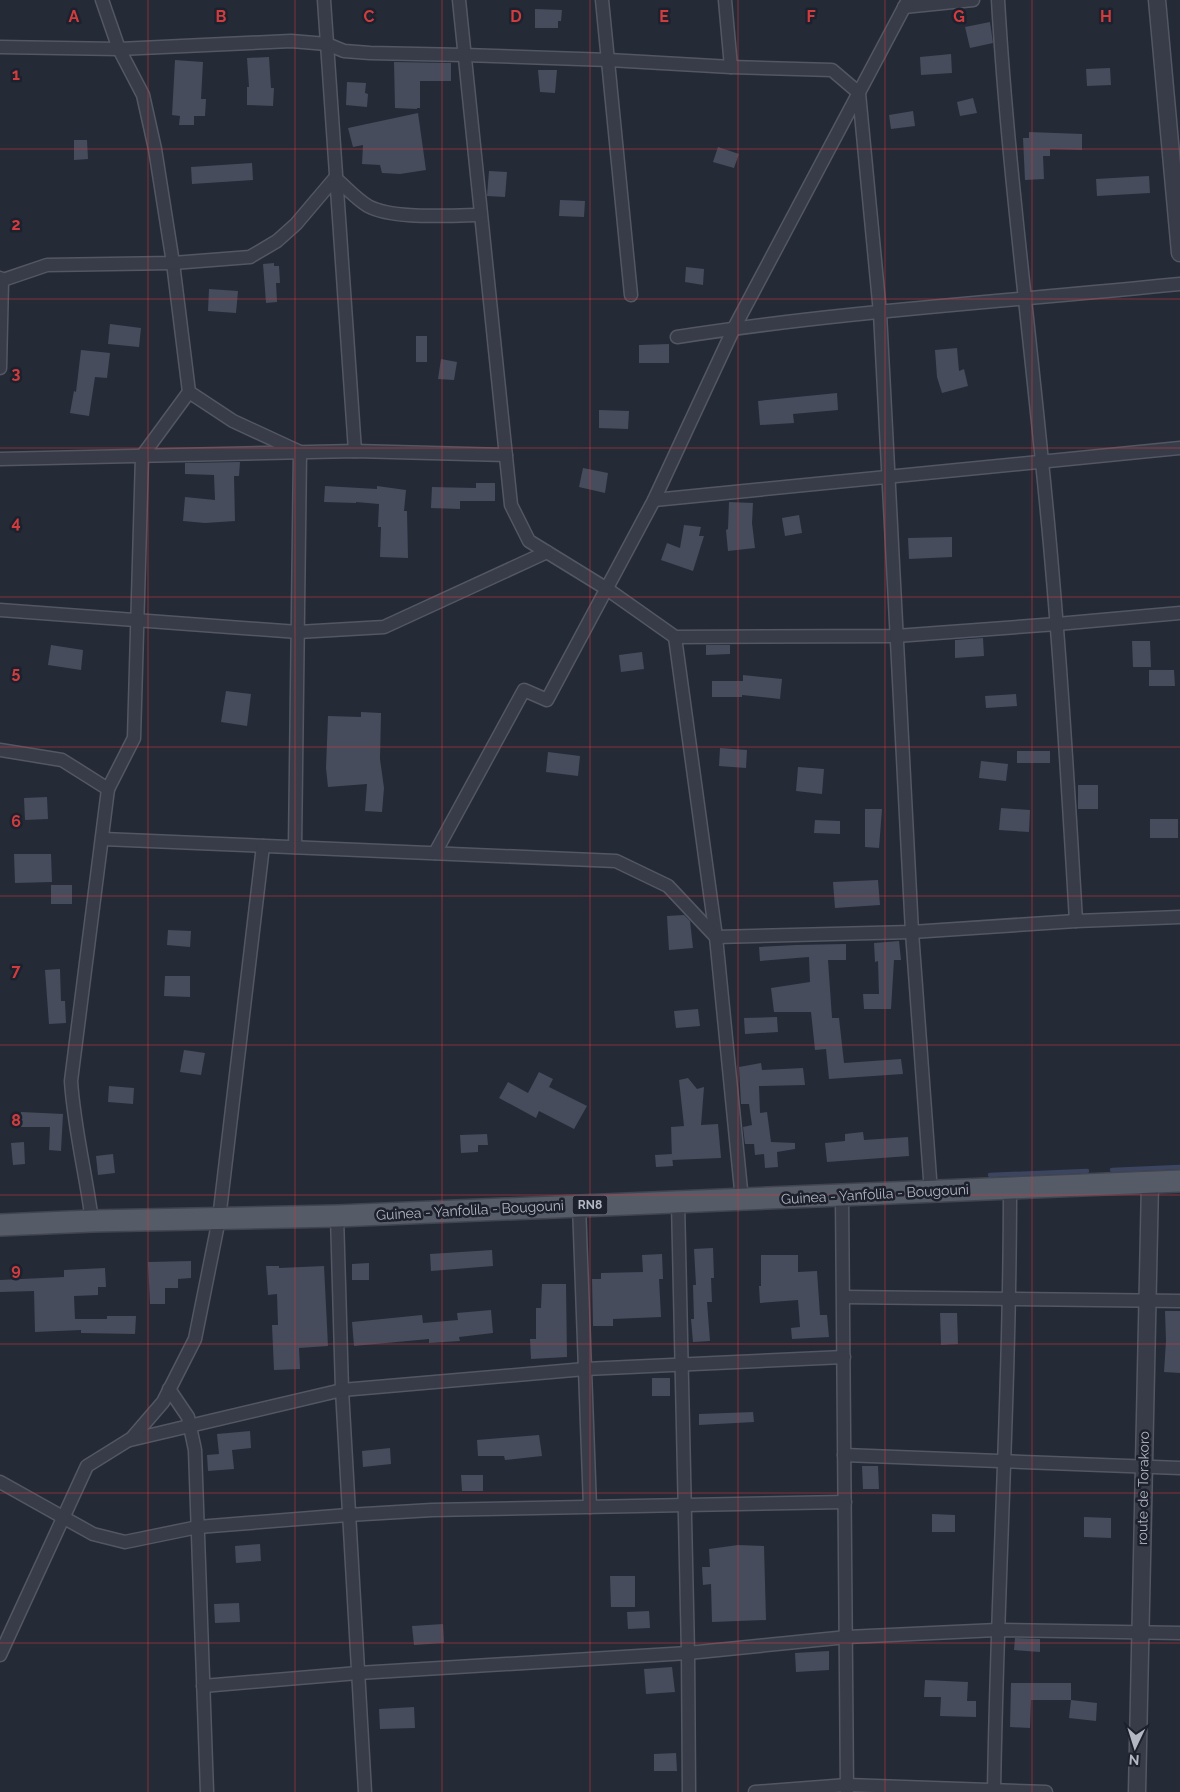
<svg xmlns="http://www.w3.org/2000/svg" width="1180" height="1792" viewBox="0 0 1180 1792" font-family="Raleway,sans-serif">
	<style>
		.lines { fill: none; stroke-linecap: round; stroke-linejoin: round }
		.stream { stroke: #3c455f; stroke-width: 4.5 }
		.building { fill: #464c5c }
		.minor-casing { stroke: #535763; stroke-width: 15 }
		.tertiary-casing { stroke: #535763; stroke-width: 19 }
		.primary-casing { stroke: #414551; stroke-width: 24 }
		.minor { stroke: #383c48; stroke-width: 12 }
		.tertiary { stroke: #383c48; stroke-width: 16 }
		.primary { stroke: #565b68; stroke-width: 21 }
		.grid { fill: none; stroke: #d13d3f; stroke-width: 1; stroke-opacity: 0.55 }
		.labels { text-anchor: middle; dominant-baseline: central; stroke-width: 5; stroke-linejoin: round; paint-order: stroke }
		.shield { fill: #1d212d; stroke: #868a97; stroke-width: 1 }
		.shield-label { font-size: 12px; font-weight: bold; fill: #b3b7c4 }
		.street-label { font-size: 14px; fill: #b3b7c4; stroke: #1d212d }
		.grid-label { font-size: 16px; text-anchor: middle; font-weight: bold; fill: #d13d3f; stroke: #1d212d; stroke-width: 5; stroke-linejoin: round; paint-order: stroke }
	</style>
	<rect width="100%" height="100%" fill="#252a37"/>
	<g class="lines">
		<g class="stream">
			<polyline points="1112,1170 1180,1167"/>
			<polyline points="990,1175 1087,1171"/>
		</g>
	</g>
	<g class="building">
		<polygon points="535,9 562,10 561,21 558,21 558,28 535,28"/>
		<polygon points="990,22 993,43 970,48 965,27"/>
		<polygon points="951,54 952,73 921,75 920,57"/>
		<polygon points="269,57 271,88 274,88 273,106 247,105 247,87 249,87 247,58"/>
		<polygon points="175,60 203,62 201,99 206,99 205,116 194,116 194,125 179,125 180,116 172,115"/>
		<polygon points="394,62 451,63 451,81 420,81 420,108 417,108 417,109 395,108"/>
		<polygon points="1110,68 1111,85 1087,86 1086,69"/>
		<polygon points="538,70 557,70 555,93 540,92"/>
		<polygon points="347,82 366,83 365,93 368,94 367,107 346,105"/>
		<polygon points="973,98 977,113 960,116 957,102"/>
		<polygon points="913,111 915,126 891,129 889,115"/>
		<polygon points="418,113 426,170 400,174 382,173 380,165 362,164 363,145 353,147 348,128"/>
		<polygon points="1029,132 1082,134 1082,150 1050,149 1050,156 1043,156 1044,179 1025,180 1023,138 1029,138"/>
		<polygon points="74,140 87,140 88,159 74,160"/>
		<polygon points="718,147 739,154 734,168 713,162"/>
		<polygon points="252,163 253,180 192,184 191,167"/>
		<polygon points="489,171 507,172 505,197 487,196"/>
		<polygon points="1149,176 1150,193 1097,196 1096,179"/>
		<polygon points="560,200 585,201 584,217 559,216"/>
		<polygon points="274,263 274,266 279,266 280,283 276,283 277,302 266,303 263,264"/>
		<polygon points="686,267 704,269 703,285 685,282"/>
		<polygon points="209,289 238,291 236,313 208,311"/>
		<polygon points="110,324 141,328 139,347 108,344"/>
		<rect x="416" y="336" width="11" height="26"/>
		<polygon points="669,344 669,363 639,363 639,345"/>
		<polygon points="957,348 959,371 964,369 968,386 942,393 937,377 935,350"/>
		<polygon points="81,350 110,353 107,378 95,377 89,416 70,413 74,391 76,392"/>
		<polygon points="441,359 457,362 454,380 438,379"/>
		<polygon points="837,393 838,410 793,414 794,423 760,425 758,401"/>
		<polygon points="599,410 629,411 628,429 599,428"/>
		<polygon points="240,462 239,476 234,476 235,521 205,523 183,521 185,497 215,500 214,475 185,474 185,463"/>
		<polygon points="583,468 608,473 605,493 579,487"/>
		<polygon points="476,483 495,483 495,501 460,501 460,509 431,508 432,487 476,488"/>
		<polygon points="325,486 377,489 377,486 406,490 404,511 407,511 408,558 380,557 381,527 378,527 379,504 356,502 356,503 324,502"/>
		<polygon points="729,502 753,503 752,523 755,548 728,551 726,530 728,529"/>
		<polygon points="799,515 802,533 785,536 782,518"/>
		<polygon points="684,525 701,527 699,536 704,536 693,571 661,560 667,543 680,548"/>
		<polygon points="952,537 952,557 909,559 908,538"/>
		<polygon points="983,638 984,656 955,658 955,640"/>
		<polygon points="1132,641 1150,641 1151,667 1133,667"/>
		<polygon points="51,645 83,650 81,670 48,665"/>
		<polygon points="706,645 730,645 730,654 706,655"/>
		<polygon points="642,652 644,669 621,672 619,655"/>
		<polygon points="1149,670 1174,670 1175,686 1149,686"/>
		<polygon points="743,675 782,679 780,699 742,695 742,697 712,697 712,681 743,681"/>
		<polygon points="226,691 251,694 247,726 221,722"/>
		<polygon points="1016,694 1017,706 986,708 985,696"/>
		<polygon points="361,712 381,713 380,759 384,788 382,812 365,811 367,784 328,787 326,768 328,716 361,717"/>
		<polygon points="720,748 747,750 746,768 719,766"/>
		<rect x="1017" y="751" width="33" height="12"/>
		<polygon points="548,752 580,756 578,776 546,772"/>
		<polygon points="981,761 1008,764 1006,781 979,778"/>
		<polygon points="798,767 824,769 822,794 796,791"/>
		<rect x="1078" y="785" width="20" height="24"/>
		<polygon points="47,797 48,819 25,820 24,798"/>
		<polygon points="1001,808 1030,810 1029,832 999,830"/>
		<polygon points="865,809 882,809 879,848 865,847"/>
		<rect x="1150" y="819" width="28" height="19"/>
		<polygon points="815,820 840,821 840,834 814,833"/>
		<polygon points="14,854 51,854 52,882 15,883"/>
		<polygon points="878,880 880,905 835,908 833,882"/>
		<rect x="51" y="885" width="21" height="19"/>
		<polygon points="684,915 690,921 693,948 669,950 667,916"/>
		<polygon points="168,930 191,931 190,947 167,945"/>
		<polygon points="899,941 901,960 894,960 891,1009 864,1009 863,994 879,994 878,961 875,962 874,943"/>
		<polygon points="846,944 846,960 828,960 832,1018 839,1018 844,1063 901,1059 903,1074 829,1079 826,1049 815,1050 811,1012 774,1012 771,988 810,982 809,957 760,961 759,947 796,945"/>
		<polygon points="60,969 61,1001 65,1001 66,1023 49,1024 45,970"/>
		<polygon points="165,976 190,976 190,997 164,996"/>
		<polygon points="698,1009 700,1026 676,1028 674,1011"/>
		<polygon points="777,1017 778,1032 745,1034 744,1018"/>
		<polygon points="184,1050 205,1053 201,1075 180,1072"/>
		<polygon points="761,1063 762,1070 803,1068 805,1085 759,1086 760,1113 767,1112 771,1142 795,1143 795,1149 777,1152 778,1167 765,1168 764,1154 755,1155 754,1144 745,1144 743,1127 752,1125 749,1104 741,1104 739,1067"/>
		<polygon points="539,1072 553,1079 549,1087 587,1106 574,1129 539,1111 536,1118 499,1098 508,1082 528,1093"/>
		<polygon points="688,1078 697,1089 704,1087 701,1125 718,1124 721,1158 672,1160 671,1127 684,1126 679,1080"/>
		<polygon points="109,1086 134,1088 133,1104 108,1102"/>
		<polygon points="21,1112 63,1114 61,1151 49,1150 50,1127 20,1127"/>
		<polygon points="863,1132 864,1140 908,1137 909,1156 827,1162 825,1143 845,1141 845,1134"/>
		<polygon points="487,1134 488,1145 478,1145 478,1152 461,1153 460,1135"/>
		<polygon points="24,1142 25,1164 13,1165 11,1143"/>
		<polygon points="113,1154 115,1173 98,1175 96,1156"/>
		<polygon points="672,1154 673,1166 656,1167 655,1155"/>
		<polygon points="713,1248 714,1278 711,1278 712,1302 707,1302 710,1341 693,1342 691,1319 694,1319 693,1285 696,1285 694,1249"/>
		<polygon points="492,1250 493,1266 431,1271 430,1254"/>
		<polygon points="662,1254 663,1279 659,1279 661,1317 613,1319 613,1326 593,1326 592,1279 601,1279 601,1273 643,1272 642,1255"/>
		<polygon points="761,1255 798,1255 798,1272 817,1271 820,1315 827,1315 829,1337 792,1339 791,1328 800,1327 798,1300 760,1303 759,1286 761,1286"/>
		<polygon points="191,1261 191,1278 178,1279 178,1288 165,1288 165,1304 150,1304 148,1262"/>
		<polygon points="369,1263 369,1280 352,1280 352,1264"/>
		<polygon points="266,1266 279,1266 279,1268 324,1266 328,1346 299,1348 300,1369 274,1370 272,1325 278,1325 277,1294 268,1295"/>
		<polygon points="105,1268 106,1287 98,1287 98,1295 74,1296 75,1319 107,1319 107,1316 136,1316 135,1334 81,1333 81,1330 35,1332 34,1291 0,1292 0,1280 64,1277 64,1270"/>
		<polygon points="542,1284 566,1284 567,1357 531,1359 530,1339 536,1339 536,1308 541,1308"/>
		<polygon points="491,1310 493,1333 459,1337 460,1341 429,1343 429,1339 354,1346 352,1322 422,1315 423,1323 458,1320 457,1313"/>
		<polygon points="1165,1311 1180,1311 1180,1373 1164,1372 1166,1341"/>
		<polygon points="940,1313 957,1313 958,1344 941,1345"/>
		<rect x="652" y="1378" width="18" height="18"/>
		<polygon points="753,1412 754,1422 699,1425 699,1414"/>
		<polygon points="250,1431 251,1448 232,1450 234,1469 208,1471 207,1455 219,1454 217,1434"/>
		<polygon points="539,1435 542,1456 505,1460 504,1456 478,1456 477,1440"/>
		<polygon points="390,1448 391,1464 363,1467 362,1451"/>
		<polygon points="862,1466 878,1466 879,1489 863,1489"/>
		<polygon points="461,1475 483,1475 483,1491 462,1491"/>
		<polygon points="932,1514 955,1515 955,1532 932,1532"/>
		<polygon points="1084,1517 1111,1518 1111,1538 1084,1537"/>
		<polygon points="260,1544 261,1561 236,1563 235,1546"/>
		<polygon points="738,1545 764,1546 766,1620 712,1622 711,1584 703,1585 702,1567 710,1567 709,1549"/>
		<polygon points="610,1576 635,1576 635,1607 611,1607"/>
		<polygon points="239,1603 240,1622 215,1623 214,1604"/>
		<polygon points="649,1611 650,1628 628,1629 627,1612"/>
		<polygon points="443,1624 444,1643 414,1645 412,1626"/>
		<polygon points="1015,1638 1040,1639 1040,1652 1014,1650"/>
		<polygon points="829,1651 829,1670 796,1672 795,1653"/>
		<polygon points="672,1667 675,1692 646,1694 644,1669"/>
		<polygon points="925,1680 968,1682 967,1701 976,1701 976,1717 940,1716 941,1697 924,1697"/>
		<polygon points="1011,1683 1071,1683 1071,1700 1031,1700 1030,1728 1010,1727"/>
		<polygon points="1071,1700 1097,1703 1096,1721 1069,1718"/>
		<polygon points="414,1707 415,1728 380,1729 379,1709"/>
		<polygon points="676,1753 677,1771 654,1771 654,1754"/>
	</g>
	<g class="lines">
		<defs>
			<g id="minor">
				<polyline points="102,0 119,49 143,95 155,149 173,263 189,392 233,421 300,452 295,847"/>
				<polyline points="324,0 355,451"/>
				<polyline points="459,0 511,505 529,541 607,589 675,637 896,636 1057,624 1180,613"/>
				<polyline points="602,0 631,295"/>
				<polyline points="725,0 731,67"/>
				<path d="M998,0c9,155 29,308 44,462 16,153 25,306 34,459"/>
				<polyline points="904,7 973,0"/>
				<polyline points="0,47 119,49 291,41 327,44 344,51 370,53 464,55 609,60 731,67 832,70 859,93 880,313 912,932 931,1192"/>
				<polyline points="0,278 2,281 0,368"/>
				<path d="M0,281l47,-16 126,-2 77,-6 27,-16 19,-17 39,-46c11,9 21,21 33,28 26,14 82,9 112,9"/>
				<path d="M677,337c167,-26 336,-36 503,-53"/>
				<polyline points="0,459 355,451 506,455"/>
				<polyline points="654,500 1180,448"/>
				<polyline points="0,610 298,632 384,627 547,552"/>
				<polyline points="675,637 716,937 742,1200"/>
				<path d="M0,750l62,10 46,29 -37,292c3,47 15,93 21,140"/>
				<polyline points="108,789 134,738 142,456 189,392"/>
				<polyline points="103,839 616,861 668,886 716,937 912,932 1076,921 1180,917"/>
				<polyline points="435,853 524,690 547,700 654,500 734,328 908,0"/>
				<polyline points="842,1195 847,1792"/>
				<polyline points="678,1202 688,1653 689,1792"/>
				<polyline points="579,1205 590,1507"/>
				<polyline points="337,1216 342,1390 365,1792"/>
				<polyline points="844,1297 1180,1301"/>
				<polyline points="169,1389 188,1417 195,1450 207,1792"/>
				<polyline points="130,1440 342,1390 585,1369 844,1357"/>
				<polyline points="844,1455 1180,1468"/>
				<polyline points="0,1482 93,1534 125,1542 198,1527 348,1515 432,1510 845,1502"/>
				<polyline points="0,1655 87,1466 132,1438 163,1402 195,1339 219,1219 263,846"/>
				<polyline points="203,1686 358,1673 688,1653 847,1637 997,1630 1180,1633"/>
				<polyline points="755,1792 847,1785 1046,1792"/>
				<path d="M994,1792c3,-201 16,-402 16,-604"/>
			</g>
			<g id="tertiary">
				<polyline points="1157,0 1180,253"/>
				<polyline points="1137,1792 1150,1183"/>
			</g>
			<polyline id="primary" points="0,1225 92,1221 337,1216 1180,1181"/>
		</defs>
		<use href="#minor" class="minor-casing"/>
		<use href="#tertiary" class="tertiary-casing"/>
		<use href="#primary" class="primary-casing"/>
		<use href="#minor" class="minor"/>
		<use href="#tertiary" class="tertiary"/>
		<use href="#primary" class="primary"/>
	</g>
	<path class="grid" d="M148,0v1792M295,0v1792M442,0v1792M590,0v1792M738,0v1792M885,0v1792M1032,0v1792M0,149h1180M0,299h1180M0,448h1180M0,597h1180M0,747h1180M0,896h1180M0,1045h1180M0,1195h1180M0,1344h1180M0,1493h1180M0,1643h1180"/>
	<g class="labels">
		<rect class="shield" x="572.5" y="1195.5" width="35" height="19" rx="4"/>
		<g class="shield-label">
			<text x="590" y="1205">RN8</text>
		</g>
		<g class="street-label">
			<text transform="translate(875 1194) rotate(-3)">Guinea - Yanfolila - Bougouni</text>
			<text transform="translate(470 1210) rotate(-3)">Guinea - Yanfolila - Bougouni</text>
			<text transform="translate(1143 1488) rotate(-89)">route de Torakoro</text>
		</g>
	</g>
	<g class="grid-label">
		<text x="74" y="22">A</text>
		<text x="221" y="22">B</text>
		<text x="369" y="22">C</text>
		<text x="516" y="22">D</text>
		<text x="664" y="22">E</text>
		<text x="811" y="22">F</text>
		<text x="959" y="22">G</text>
		<text x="1106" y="22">H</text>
		<text x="16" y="80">1</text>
		<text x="16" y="230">2</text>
		<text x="16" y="379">3</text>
		<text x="16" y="528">4</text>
		<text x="16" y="678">5</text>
		<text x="16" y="827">6</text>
		<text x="16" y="976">7</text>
		<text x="16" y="1126">8</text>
		<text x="16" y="1275">9</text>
	</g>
	<g transform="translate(1135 1747) rotate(184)" stroke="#1d212d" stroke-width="4" paint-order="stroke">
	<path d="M0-4L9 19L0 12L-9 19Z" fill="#b3b7c4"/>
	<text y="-8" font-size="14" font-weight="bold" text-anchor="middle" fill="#b3b7c4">N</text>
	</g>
</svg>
